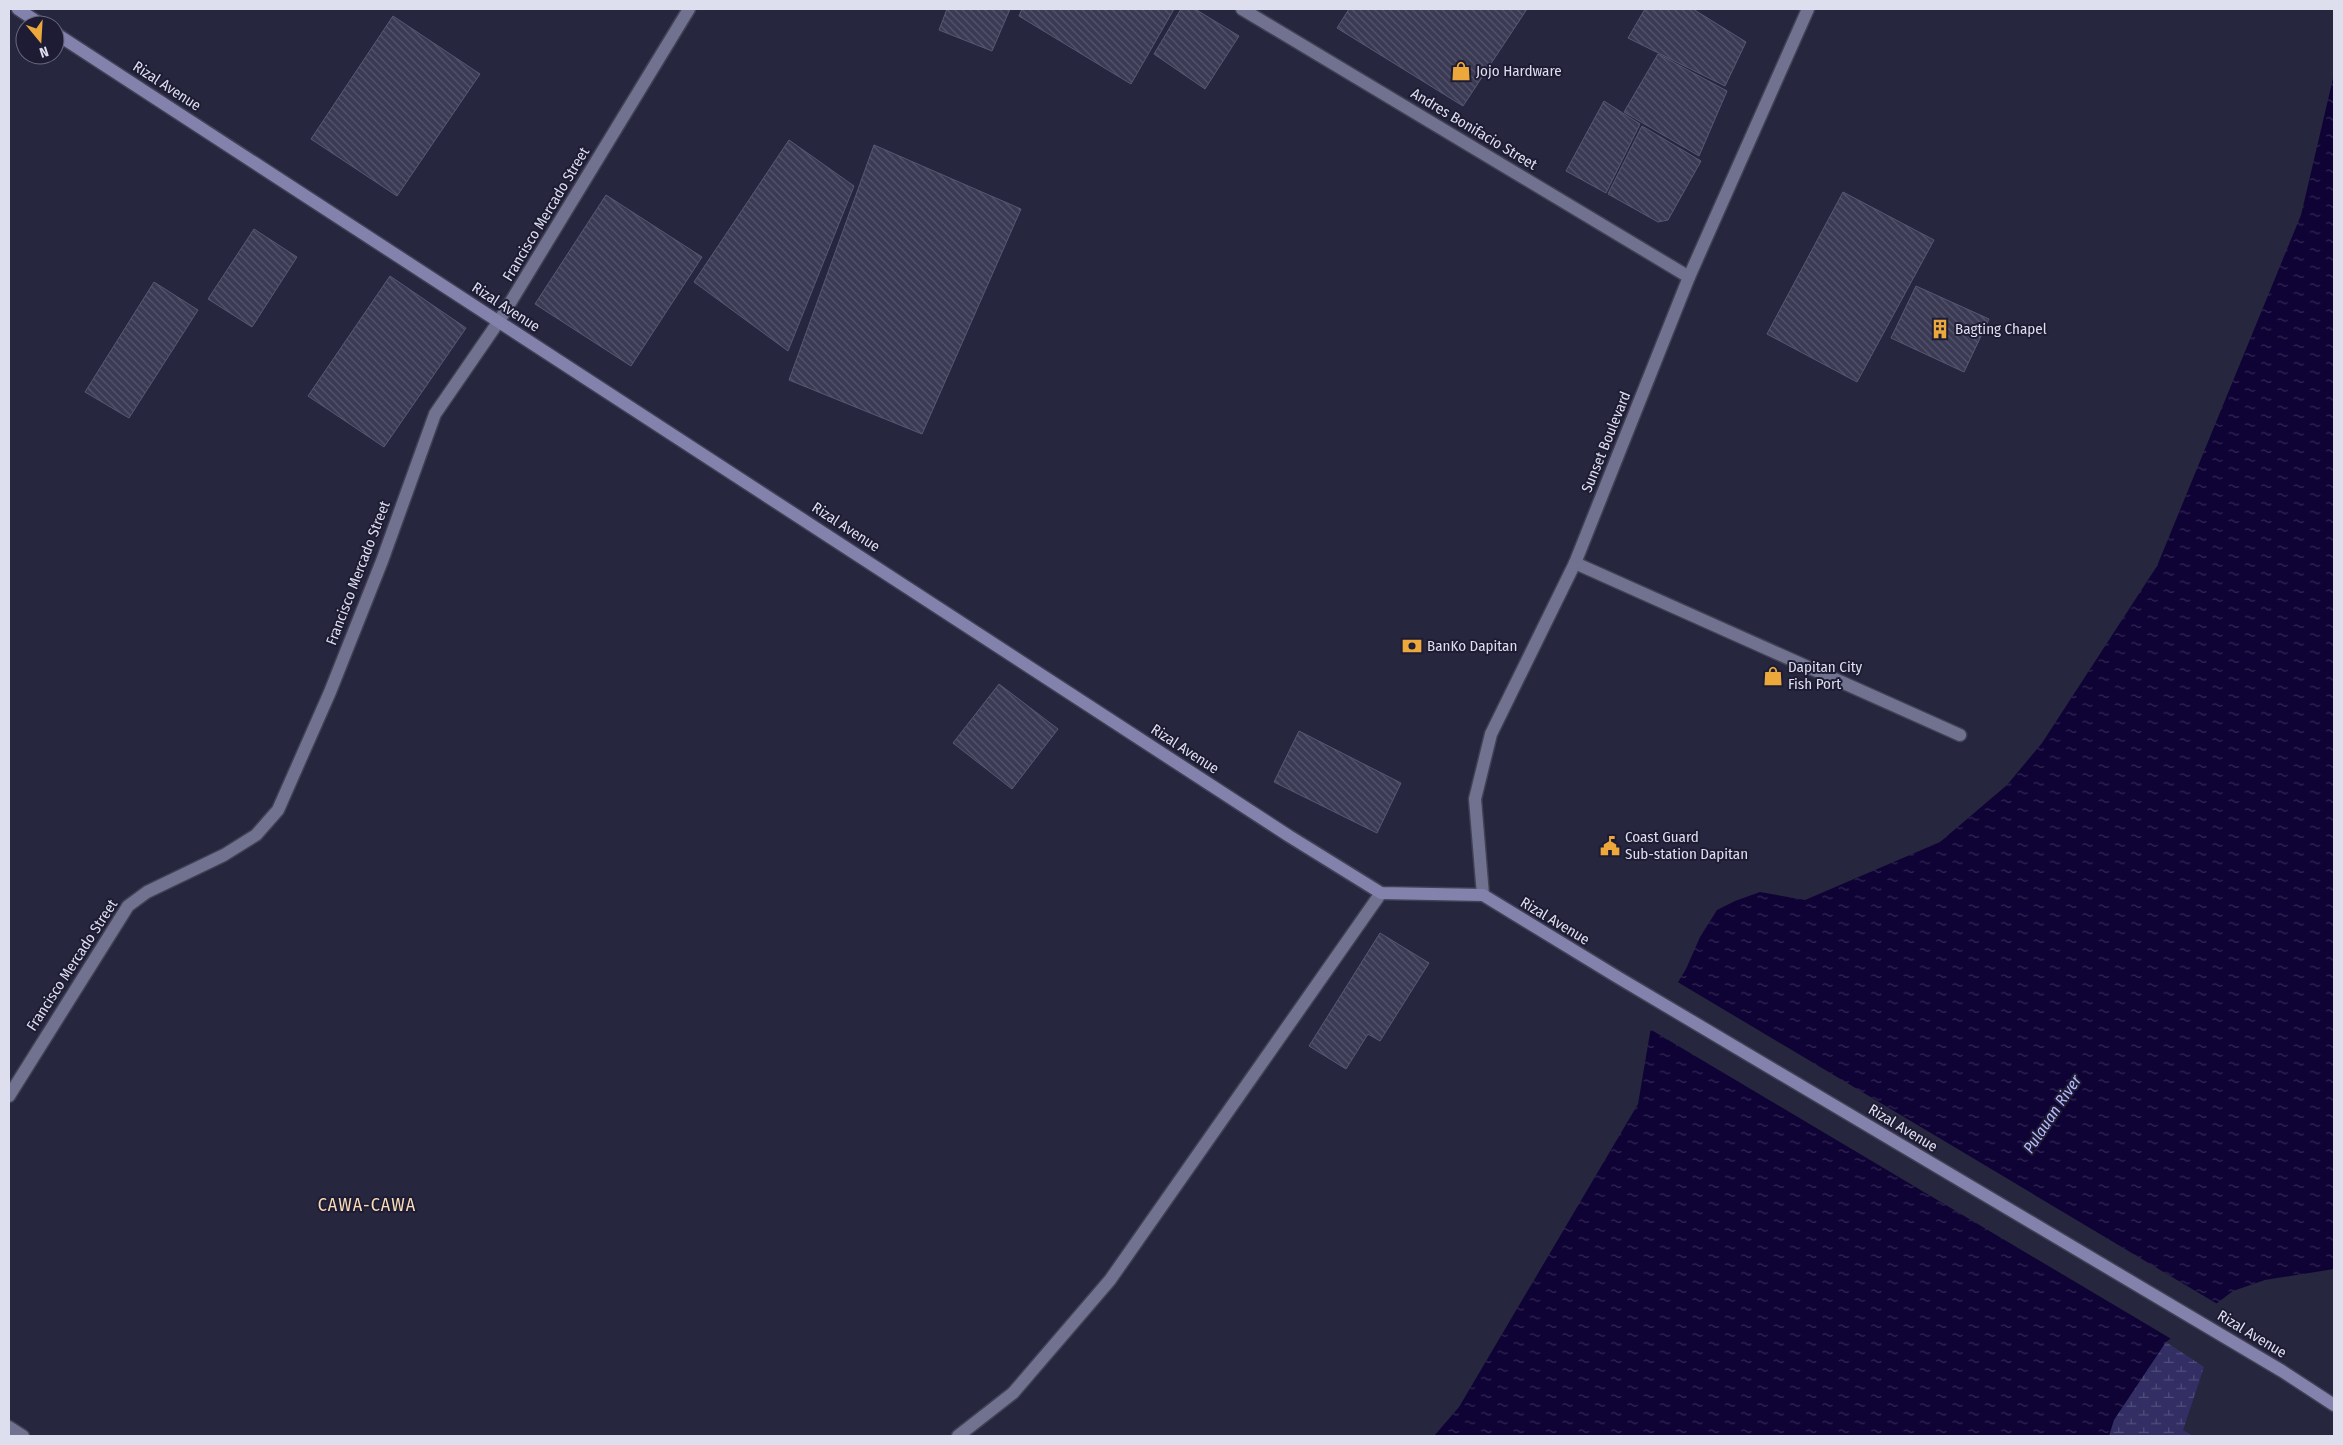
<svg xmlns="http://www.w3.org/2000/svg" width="2343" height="1445" viewBox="0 0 2343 1445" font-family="'Fira Sans Condensed',sans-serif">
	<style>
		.wetland { fill: url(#wetland-marsh) }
		.water { fill: url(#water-ripples) }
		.pier { fill: #27263f }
		.building { fill: url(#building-back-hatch); stroke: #585874 }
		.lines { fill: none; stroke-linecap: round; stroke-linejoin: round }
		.service-casing { stroke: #414155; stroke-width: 15 }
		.minor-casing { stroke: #414155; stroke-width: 15 }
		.tertiary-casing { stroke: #414155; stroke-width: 15 }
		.secondary-casing { stroke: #414155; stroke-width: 15 }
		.service { stroke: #71728f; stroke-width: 12 }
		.minor { stroke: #71728f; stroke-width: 12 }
		.tertiary { stroke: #71728f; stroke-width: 12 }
		.secondary { stroke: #8282ad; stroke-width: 12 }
		.labels { text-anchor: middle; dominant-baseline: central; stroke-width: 4; stroke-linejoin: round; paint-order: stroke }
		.poi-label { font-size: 15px; fill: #dddeee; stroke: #1d1c34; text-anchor: start }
		.street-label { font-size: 15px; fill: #dddeee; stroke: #1d1c34 }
		.water-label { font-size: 16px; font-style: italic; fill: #b7b7fd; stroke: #1d1c34 }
		.quarter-label { font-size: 18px; letter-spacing: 1px; fill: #faddb6; stroke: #1d1c34 }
	</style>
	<defs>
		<pattern id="wetland-marsh" width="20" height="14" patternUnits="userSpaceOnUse" patternTransform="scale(1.25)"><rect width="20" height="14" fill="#332f65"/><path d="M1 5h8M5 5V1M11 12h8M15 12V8" fill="none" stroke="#504d7b"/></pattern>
		<pattern id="water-ripples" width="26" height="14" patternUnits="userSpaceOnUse" patternTransform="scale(1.25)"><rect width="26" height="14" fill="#0f0335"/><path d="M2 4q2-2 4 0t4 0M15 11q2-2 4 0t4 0" fill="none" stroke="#322753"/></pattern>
		<pattern id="building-back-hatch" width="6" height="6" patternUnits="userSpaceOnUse" patternTransform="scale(1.25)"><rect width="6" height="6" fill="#3a3a54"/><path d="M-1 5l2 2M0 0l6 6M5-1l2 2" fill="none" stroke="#56566d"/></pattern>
	</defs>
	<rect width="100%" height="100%" fill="#27263f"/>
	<polygon class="wetland" points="2149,1331 2204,1367 2183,1430 2193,1436 2089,1436"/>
	<polygon class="water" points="2334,74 2334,1269 2265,1280 2233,1291 2166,1342 2114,1420 2109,1436 1434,1436 1459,1407 1638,1104 1651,1027 1686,969 1700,937 1717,910 1735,901 1760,892 1805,900 1940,842 2007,785 2042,743 2157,566 2301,215"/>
	<polygon class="pier" points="1676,981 2219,1305 2173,1340 1648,1028"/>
	<g class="building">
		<polygon points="947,9 1010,9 992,51 939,30"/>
		<polygon points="1022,9 1174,9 1131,84 1019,16"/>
		<polygon points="1181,9 1195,9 1239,36 1205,89 1154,54"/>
		<polygon points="1349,9 1527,9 1463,106 1337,28"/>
		<polygon points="1645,9 1693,9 1746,42 1725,86 1628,38"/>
		<polygon points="393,16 480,74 397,196 311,139"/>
		<polygon points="1658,54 1727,91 1699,156 1624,112"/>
		<polygon points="1604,101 1640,124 1606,193 1566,171"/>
		<polygon points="1642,126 1701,161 1668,220 1658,222 1608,194"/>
		<polygon points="789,140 854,186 788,351 694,282"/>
		<polygon points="874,145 1021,209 922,434 789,380"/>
		<polygon points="1843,192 1934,240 1857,382 1767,334"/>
		<polygon points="606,195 702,257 631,366 535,304"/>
		<polygon points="254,229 297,257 252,327 208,299"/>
		<polygon points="390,276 466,328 384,447 308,396"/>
		<polygon points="154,282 198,310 129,418 85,392"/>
		<polygon points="1916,286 1989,319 1964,372 1891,338"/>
		<polygon points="999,684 1058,729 1012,789 953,743"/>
		<polygon points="1299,731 1401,783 1377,833 1274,782"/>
		<polygon points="1380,933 1429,963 1380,1041 1368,1034 1346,1069 1309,1046"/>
	</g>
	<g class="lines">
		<defs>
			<polyline id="service" points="1575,563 1960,735"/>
			<g id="minor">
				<polyline points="1242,9 1689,277"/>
				<polyline points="9,1096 128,906 147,892 224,855 256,835 278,810 330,692 382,561 435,414 499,321 689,9"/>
				<polyline points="9,1427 23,1436"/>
				<polyline points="958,1436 1013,1393 1110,1280 1381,893"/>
			</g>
			<polyline id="tertiary" points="1483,895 1475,799 1491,734 1575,563 1689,277 1808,9"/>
			<g id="secondary">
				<polyline points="18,9 42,25"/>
				<polyline points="55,33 1289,836 1381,893 1483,895 1619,978 2282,1371 2334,1405"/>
			</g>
		</defs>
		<use href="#service" class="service-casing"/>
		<use href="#minor" class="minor-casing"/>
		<use href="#tertiary" class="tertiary-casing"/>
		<use href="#secondary" class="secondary-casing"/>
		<use href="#service" class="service"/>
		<use href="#minor" class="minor"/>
		<use href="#tertiary" class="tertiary"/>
		<use href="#secondary" class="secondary"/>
	</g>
	<defs>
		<symbol id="shop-bare" viewBox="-9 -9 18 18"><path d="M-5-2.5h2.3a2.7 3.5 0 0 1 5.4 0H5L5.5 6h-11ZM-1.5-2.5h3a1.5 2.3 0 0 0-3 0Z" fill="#eda83c" stroke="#1d1c34" stroke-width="2.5" paint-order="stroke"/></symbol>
		<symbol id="building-bare" viewBox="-9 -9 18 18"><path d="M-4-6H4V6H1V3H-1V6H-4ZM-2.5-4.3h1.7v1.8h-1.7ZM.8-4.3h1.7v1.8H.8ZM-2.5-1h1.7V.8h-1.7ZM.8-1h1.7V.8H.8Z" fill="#eda83c" stroke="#1d1c34" stroke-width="2.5" paint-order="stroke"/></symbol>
		<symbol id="bank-bare" viewBox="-9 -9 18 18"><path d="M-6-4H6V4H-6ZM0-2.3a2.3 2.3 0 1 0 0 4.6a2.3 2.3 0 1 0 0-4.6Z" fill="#eda83c" stroke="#1d1c34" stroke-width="2.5" paint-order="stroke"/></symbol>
		<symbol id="civic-bare" viewBox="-9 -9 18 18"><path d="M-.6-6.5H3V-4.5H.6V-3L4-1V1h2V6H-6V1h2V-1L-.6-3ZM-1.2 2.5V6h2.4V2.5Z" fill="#eda83c" stroke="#1d1c34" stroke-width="2.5" paint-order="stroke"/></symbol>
	</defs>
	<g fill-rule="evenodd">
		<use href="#shop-bare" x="1447" y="57" width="28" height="28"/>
		<use href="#building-bare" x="1926" y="315" width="28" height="28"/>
		<use href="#bank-bare" x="1398" y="632" width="28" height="28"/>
		<use href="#shop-bare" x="1759" y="662" width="28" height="28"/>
		<use href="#civic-bare" x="1596" y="832" width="28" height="28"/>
	</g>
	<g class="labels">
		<g class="poi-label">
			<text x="1476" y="71">Jojo Hardware</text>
			<text x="1955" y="329">Bagting Chapel</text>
			<text x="1427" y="646">BanKo Dapitan</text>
			<text x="1788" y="667">Dapitan City<tspan x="1788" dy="17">Fish Port</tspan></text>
			<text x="1625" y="837">Coast Guard<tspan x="1625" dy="17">Sub-station Dapitan</tspan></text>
		</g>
		<g class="street-label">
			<text transform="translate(167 86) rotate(33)">Rizal Avenue</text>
			<text transform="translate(1474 129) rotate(31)">Andres Bonifacio Street</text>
			<text transform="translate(546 214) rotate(-59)">Francisco Mercado Street</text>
			<text transform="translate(506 307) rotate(33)">Rizal Avenue</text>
			<text transform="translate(1606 442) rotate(-68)">Sunset Boulevard</text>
			<text transform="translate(846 527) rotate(33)">Rizal Avenue</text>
			<text transform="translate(358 573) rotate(-69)">Francisco Mercado Street</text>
			<text transform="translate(1185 749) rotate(33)">Rizal Avenue</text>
			<text transform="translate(1555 921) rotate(31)">Rizal Avenue</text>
			<text transform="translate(72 965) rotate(-57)">Francisco Mercado Street</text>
			<text transform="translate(1903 1128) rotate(31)">Rizal Avenue</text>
			<text transform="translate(2252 1334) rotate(31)">Rizal Avenue</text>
		</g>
		<g class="water-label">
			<text transform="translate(2052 1114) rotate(-56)">Pulauan River</text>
		</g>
		<g class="quarter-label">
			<text x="367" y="1205">CAWA-CAWA</text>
		</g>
	</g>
	<rect width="2343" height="1445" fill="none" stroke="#dddeee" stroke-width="20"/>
	<g transform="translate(40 40) rotate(162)"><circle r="24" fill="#1d1c34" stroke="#6a6a7e"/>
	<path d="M0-4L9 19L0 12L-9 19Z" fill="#eda83c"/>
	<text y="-8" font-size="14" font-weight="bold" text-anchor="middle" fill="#dddeee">N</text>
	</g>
</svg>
